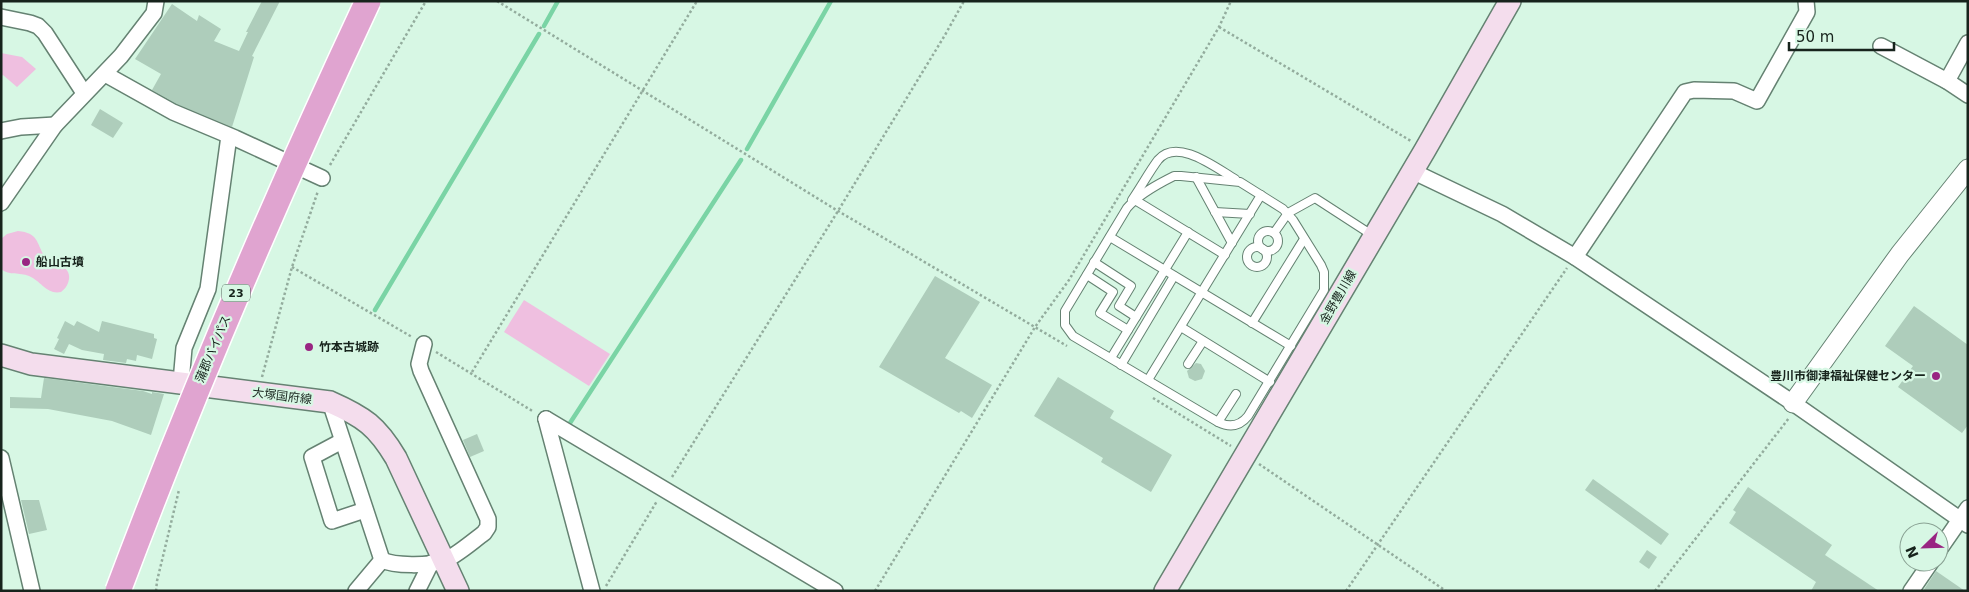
<svg xmlns="http://www.w3.org/2000/svg" width="1969" height="592" viewBox="0 0 1969 592" font-family="'DejaVu Sans','Noto Sans JP',sans-serif">
	<style>
		.green { fill: #efbfe0 }
		.lines { fill: none; stroke-linecap: round; stroke-linejoin: round }
		.stream { stroke: #7ad4a5; stroke-width: 4.5 }
		.building { fill: #aecdbb }
		.service-casing { stroke: #658272; stroke-width: 10 }
		.minor-casing { stroke: #658272; stroke-width: 18 }
		.tertiary-casing { stroke: #658272; stroke-width: 21 }
		.secondary-casing { stroke: #658272; stroke-width: 24 }
		.path { stroke: #93ac9d; stroke-width: 2.5; stroke-dasharray: 2.5 2.5; stroke-linecap: butt }
		.service { stroke: #fff; stroke-width: 8 }
		.minor { stroke: #fff; stroke-width: 15 }
		.tertiary { stroke: #fff; stroke-width: 19 }
		.secondary { stroke: #f4dded; stroke-width: 21 }
		.trunk-bridge-casing { stroke: #fff; stroke-width: 28; stroke-linecap: butt }
		.trunk-bridge { stroke: #e0a4d0; stroke-width: 25 }
		.poi-dot { fill: #992582; stroke: #d7f7e4; stroke-width: 2 }
		.labels { text-anchor: middle; dominant-baseline: central; stroke-width: 4.5; stroke-linejoin: round; paint-order: stroke }
		.shield { fill: #d7f7e4; stroke: #516358; stroke-width: 1 }
		.shield-label { font-size: 11px; font-weight: bold; fill: #17231c }
		.poi-label { font-size: 12px; font-weight: bold; fill: #17231c; stroke: #d7f7e4; text-anchor: start }
		.street-label { font-size: 12px; fill: #17231c; stroke: #d7f7e4 }
	</style>
	<rect width="100%" height="100%" fill="#d7f7e4"/>
	<g class="green">
		<polygon points="1,53 22,57 36,69 17,87 3,75 1,76"/>
		<path d="M18,231c21,2 18,12 27,26 6,9 26,6 24,22 -1,6 -4,10 -8,13 -14,3 -20,-11 -32,-16 -10,-4 -19,0 -28,-7v-30l6,-5z"/>
		<polygon points="524,300 610,354 589,386 504,332"/>
	</g>
	<g class="lines">
		<g class="stream">
			<polyline points="544,26 558,1"/>
			<polyline points="747,149 831,1"/>
			<polyline points="375,310 539,34"/>
			<polyline points="570,423 741,160"/>
		</g>
	</g>
	<g class="building">
		<polygon points="262,1 280,1 252,56 254,57 232,127 177,104 152,90 161,74 135,59 172,4 197,21 199,15 221,29 214,41 239,51 248,32 246,32"/>
		<polygon points="100,109 123,123 113,138 91,125"/>
		<polygon points="935,276 980,302 945,358 992,385 972,418 961,411 959,413 879,367"/>
		<polygon points="1914,306 1968,345 1968,425 1962,433 1898,387 1913,366 1885,346"/>
		<polygon points="65,321 74,326 77,321 99,332 102,321 154,334 154,338 157,339 152,359 137,355 136,361 127,359 126,363 103,360 104,354 82,350 69,344 64,354 54,349 59,339 57,338"/>
		<polygon points="1196,363 1201,364 1205,371 1202,379 1195,381 1189,378 1187,371"/>
		<polygon points="1058,377 1114,411 1110,418 1172,455 1151,492 1101,462 1103,458 1034,416"/>
		<polygon points="44,378 143,391 152,394 152,392 164,394 151,435 112,421 48,409 10,408 10,397 41,398"/>
		<polygon points="477,434 484,451 470,457 463,440"/>
		<polygon points="1593,479 1669,534 1661,545 1585,490"/>
		<polygon points="1748,487 1832,545 1825,555 1879,591 1811,591 1816,582 1729,523 1736,512 1733,510"/>
		<polygon points="21,500 39,500 47,530 29,534"/>
		<polygon points="1647,550 1657,557 1649,569 1639,562"/>
		<polygon points="1936,571 1965,591 1923,591"/>
	</g>
	<g class="lines">
		<defs>
			<g id="service">
				<path d="M1174,176h7l59,6 43,27 10,11 28,45 3,7v18l-76,126c-8,10 -18,12 -30,6l-145,-86 -8,-11v-14l62,-103c12,-14 31,-24 47,-32z"/>
				<polyline points="1196,177 1232,243"/>
				<path d="M1132,200c9,-13 17,-28 26,-40 19,-23 58,8 77,19"/>
				<polyline points="1135,200 1225,255"/>
				<polyline points="1215,212 1250,214"/>
				<circle cx="1268" cy="241" r="10"/>
				<polyline points="1274,233 1288,213 1315,198 1372,235"/>
				<polyline points="1110,237 1291,346"/>
				<circle cx="1257" cy="257" r="10"/>
				<polyline points="1094,262 1131,286 1119,306 1136,317"/>
				<polyline points="1087,275 1113,292 1100,313 1128,330"/>
				<polyline points="1252,323 1304,239"/>
				<polyline points="1181,327 1270,382"/>
				<polyline points="1111,358 1188,232"/>
				<polyline points="1188,364 1203,341"/>
				<polyline points="1121,365 1174,276"/>
				<polyline points="1148,380 1261,195"/>
				<polyline points="1218,422 1236,394"/>
			</g>
			<g id="minor">
				<polyline points="1,17 30,23 38,26 45,33 84,93"/>
				<polyline points="1881,46 1947,81 1968,95"/>
				<polyline points="105,74 173,112 235,138 322,178"/>
				<polyline points="1947,81 1968,43"/>
				<polyline points="1,131 21,127 55,125"/>
				<polyline points="1412,171 1502,214 1575,257 1793,403 1968,525"/>
				<polyline points="1,203 55,125 121,56 154,13 156,1"/>
				<polyline points="1575,257 1685,92 1694,90 1734,91 1757,101 1807,12 1806,1"/>
				<polyline points="181,382 184,348 208,289 229,136"/>
				<path d="M330,402l52,158c12,6 47,6 61,1 12,-4 30,-20 41,-28l4,-6v-8l-67,-148 -2,-7 5,-20"/>
				<polyline points="546,419 835,591"/>
				<polyline points="546,419 592,591"/>
				<polyline points="342,441 312,457 332,521 365,510"/>
				<polyline points="1,458 32,591"/>
				<polyline points="1939,550 1968,508"/>
				<polyline points="356,591 382,560"/>
				<polyline points="417,591 431,563"/>
				<polyline points="1911,591 1931,562"/>
			</g>
			<polyline id="tertiary" points="1793,403 1900,254 1968,169"/>
			<g id="secondary">
				<path d="M1,355l30,9 299,38c34,15 47,24 66,56l62,133"/>
				<polyline points="1165,591 1425,150 1510,1"/>
			</g>
		</defs>
		<use href="#service" class="service-casing"/>
		<use href="#minor" class="minor-casing"/>
		<use href="#tertiary" class="tertiary-casing"/>
		<use href="#secondary" class="secondary-casing"/>
		<g class="path">
			<polyline points="497,1 838,211 1067,346"/>
			<polyline points="1219,27 1411,141"/>
			<polyline points="330,165 426,1"/>
			<polyline points="292,267 412,337"/>
			<polyline points="436,352 534,412"/>
			<polyline points="472,372 697,1"/>
			<polyline points="262,377 292,267 318,191"/>
			<polyline points="1153,398 1231,446"/>
			<polyline points="1259,464 1446,591"/>
			<polyline points="672,477 838,211 945,35 964,1"/>
			<polyline points="606,586 657,501"/>
			<polyline points="156,591 157,581 179,490"/>
			<polyline points="875,591 1035,327 1069,280 1219,27 1231,1"/>
			<polyline points="1346,591 1567,268"/>
			<polyline points="1655,591 1789,418"/>
		</g>
		<use href="#service" class="service"/>
		<use href="#minor" class="minor"/>
		<use href="#tertiary" class="tertiary"/>
		<use href="#secondary" class="secondary"/>
		<defs>
			<path id="trunk-bridge" d="M118,591c75,-200 159,-396 250,-590"/>
		</defs>
		<use href="#trunk-bridge" class="trunk-bridge-casing"/>
		<use href="#trunk-bridge" class="trunk-bridge"/>
	</g>
	<g class="poi-dot">
		<circle cx="26" cy="262" r="5"/>
		<circle cx="309" cy="347" r="5"/>
		<circle cx="1936" cy="376" r="5"/>
	</g>
	<g class="labels">
		<rect class="shield" x="222" y="284.5" width="28" height="17" rx="4"/>
		<g class="shield-label">
			<text x="236" y="293">23</text>
		</g>
		<g class="poi-label">
			<text x="36" y="262">船山古墳</text>
			<text x="319" y="347">竹本古城跡</text>
			<text x="1926" y="376" text-anchor="end">豊川市御津福祉保健センター</text>
		</g>
		<g class="street-label">
			<text transform="translate(1338 297) rotate(-60)">金野豊川線</text>
			<text transform="translate(213 349) rotate(-67)">蒲郡バイパス</text>
			<text transform="translate(282 396) rotate(7)">大塚国府線</text>
		</g>
	</g>
	<rect width="1969" height="592" fill="none" stroke="#17231c" stroke-width="5"/>
	<g transform="translate(1924 547) rotate(247)"><circle r="24" fill="#d7f7e4" stroke="#8aa294"/>
	<path d="M0-4L9 19L0 12L-9 19Z" fill="#992582"/>
	<text y="-8" font-size="14" font-weight="bold" text-anchor="middle" fill="#17231c">N</text>
	</g>
	<path d="M1789 42v8h105v-8" fill="none" stroke="#17231c" stroke-width="2.5"/>
	<text x="1796" y="42" font-size="15" fill="#17231c" stroke="#d7f7e4" stroke-width="4" paint-order="stroke">50 m</text>
</svg>
